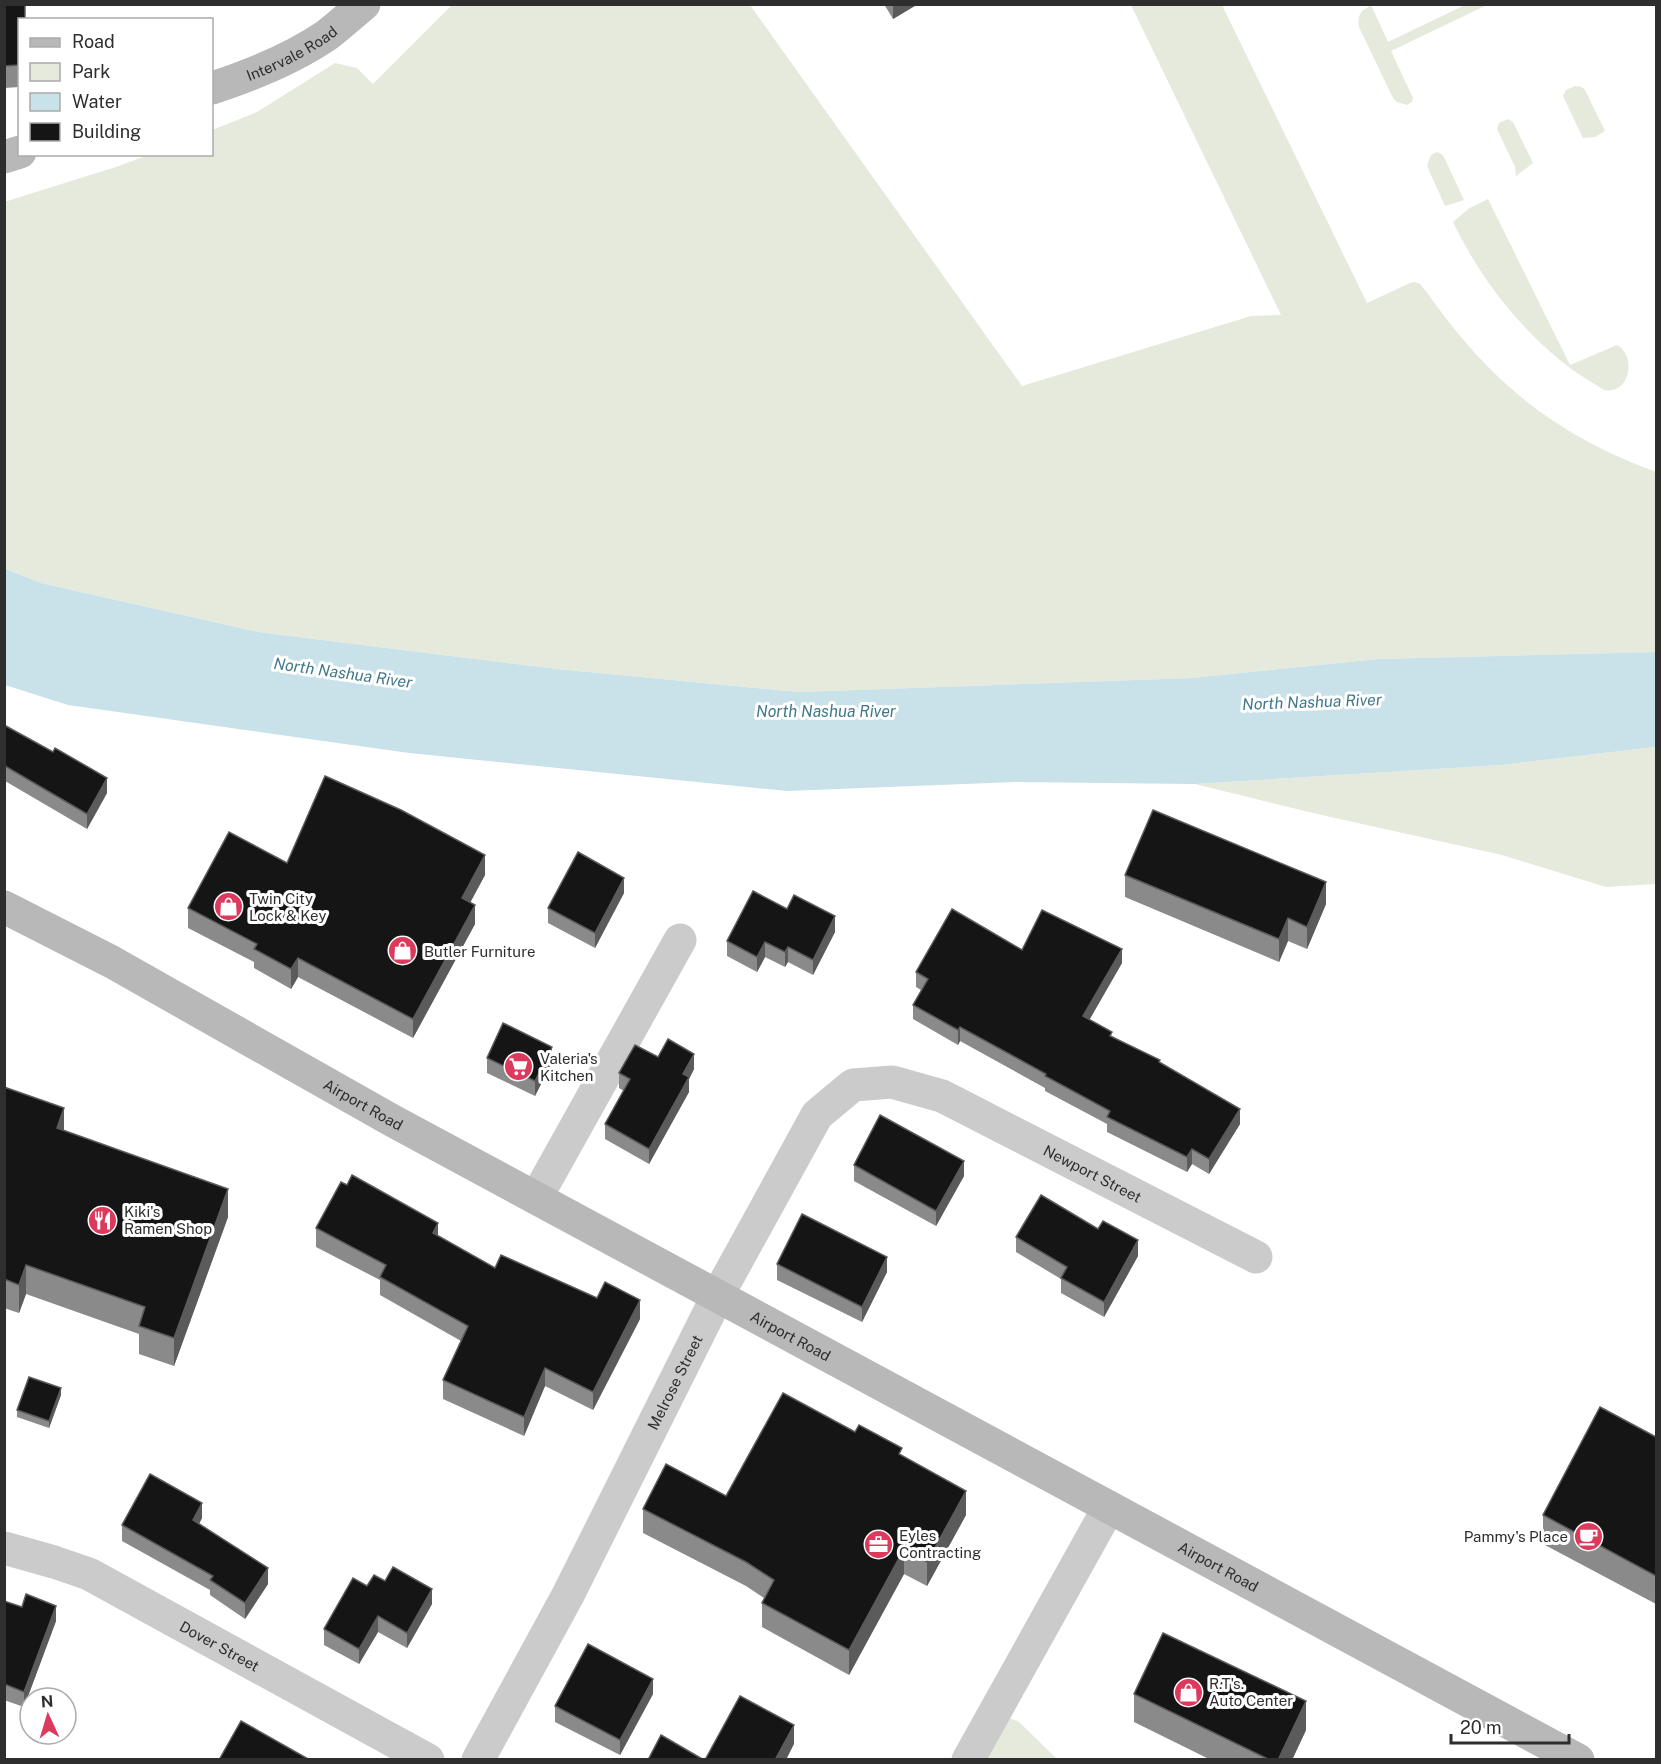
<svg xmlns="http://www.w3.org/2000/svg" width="1661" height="1764" viewBox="0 0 1661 1764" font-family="'Public Sans',sans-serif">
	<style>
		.green { fill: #e6eadc }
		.water { fill: #c9e1e9 }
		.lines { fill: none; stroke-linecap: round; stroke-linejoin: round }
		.street { stroke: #cbcbcb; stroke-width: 33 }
		.secondary { stroke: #b8b8b8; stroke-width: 33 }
		.wall { fill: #8a8a8a }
		.shaded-wall { fill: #5b5b5b }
		.building { fill: #151515; stroke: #5b5b5b; stroke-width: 1.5 }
		.labels { text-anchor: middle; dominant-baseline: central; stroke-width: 6; stroke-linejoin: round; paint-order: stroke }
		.street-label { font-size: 15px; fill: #2e2e2e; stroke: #fff }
		.poi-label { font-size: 15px; fill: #2e2e2e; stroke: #fff; text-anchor: start }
		.water-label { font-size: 16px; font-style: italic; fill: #41798b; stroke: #fff }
	</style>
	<rect width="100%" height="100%" fill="#fff"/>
	<g class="green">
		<path d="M452,5h298l272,381 229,-70 30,-1 -150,-310h91l145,298 43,-20 5,-1 5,2c9,10 16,22 25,33 9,12 19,24 29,35 51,57 111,94 182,120v180l-278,7 -186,19 -393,14 -242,-23 -299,-37 -217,-49 -36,-15 -1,-366 115,-36 29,-11 64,-1v-24l45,-18 78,-49 22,5 16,16z"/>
		<path d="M1465,5h22l-96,46 22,47 -1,4 -5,3 -10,-3 -4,-4 -34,-71c-2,-11 1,-16 11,-21l2,1 16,35z"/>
		<polygon points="1575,86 1582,87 1585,90 1605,131 1595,137 1583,138 1563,96 1566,90"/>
		<polygon points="1508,119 1513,122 1533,163 1516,176 1515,167 1497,129 1499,123"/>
		<polygon points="1437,152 1443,155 1464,200 1445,206 1427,166 1431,155"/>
		<path d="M1488,199l82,166 47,-20c20,11 13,50 -13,45 -14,-9 -30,-18 -43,-29 -46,-38 -82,-85 -108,-139l15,-13z"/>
		<polygon points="1656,747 1656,884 1606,887 1502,855 1317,814 1195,784 1501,765"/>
		<polygon points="993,1713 1018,1721 1057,1759 968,1760"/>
	</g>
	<polygon class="water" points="4,568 41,583 258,632 557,669 799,692 1192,678 1378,659 1656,652 1656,747 1501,765 1195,784 1015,782 787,791 409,753 68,705 5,685"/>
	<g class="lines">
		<g class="street">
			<polyline points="536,1198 680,940"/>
			<path id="s1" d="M4,1548l50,14 35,12 339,186"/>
			<path id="s2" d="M478,1760l90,-165 150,-300 99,-180 36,-30 39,-3 50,14 314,161"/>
			<polyline points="968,1760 1109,1507"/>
		</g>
		<g class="secondary">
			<path id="s3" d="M212,88c40,-13 80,-29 115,-53 13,-10 25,-21 37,-31"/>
			<polyline points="4,157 20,152"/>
			<path id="s4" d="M4,907l108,55 281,159 1185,639"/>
		</g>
	</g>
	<g class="wall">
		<polygon points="4,4 20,20 20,87 4,88"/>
		<polygon points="884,4 918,4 893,19"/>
		<polygon points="4,725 107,793 87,829 5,781"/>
		<polygon points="287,863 485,875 470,902 475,924 413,1038 298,977 291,989 254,968 254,962 188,928 188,908"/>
		<polygon points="1125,875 1326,904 1307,949 1288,941 1279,962 1125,897"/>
		<polygon points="624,893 595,948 548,923 548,908"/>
		<polygon points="787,909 835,932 813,975 788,962 785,967 765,957 757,972 727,956 727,941"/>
		<polygon points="1022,950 1122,963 1089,1020 1112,1036 1160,1062 1240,1124 1209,1174 1192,1164 1187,1172 1107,1132 1107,1124 1045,1091 1045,1088 960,1041 958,1045 913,1019 913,1005 921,990 916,987 916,972"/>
		<polygon points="658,1057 694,1069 689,1079 689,1092 649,1164 605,1139 605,1124 624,1091 619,1088 619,1073"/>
		<polygon points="487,1058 552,1062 535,1096 487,1073"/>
		<polygon points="4,1087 64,1130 228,1217 174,1366 139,1354 139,1334 26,1294 19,1313 4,1308"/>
		<polygon points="854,1165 964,1176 936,1226 854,1181"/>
		<polygon points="316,1228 438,1236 495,1268 640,1319 593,1410 545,1386 524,1436 443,1399 443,1380 461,1341 380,1295 380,1280 316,1247"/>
		<polygon points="1016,1237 1138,1256 1104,1317 1061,1293 1061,1279 1016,1252"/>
		<polygon points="777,1264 887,1272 862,1322 777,1280"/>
		<polygon points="61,1395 49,1428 17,1417 17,1410"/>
		<polygon points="855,1432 902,1456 966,1515 927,1586 904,1574 849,1675 762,1627 762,1603 764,1598 746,1586 643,1533 643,1509 726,1496"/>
		<polygon points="1656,1437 1656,1604 1543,1544 1543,1515"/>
		<polygon points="202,1518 199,1524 268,1584 245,1619 210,1595 210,1590 122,1541 122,1525"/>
		<polygon points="385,1581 432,1604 407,1648 378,1632 359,1664 324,1645 324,1629 367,1586"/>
		<polygon points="4,1601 56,1621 24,1707 4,1700"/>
		<polygon points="653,1694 620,1755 555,1722 555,1706"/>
		<polygon points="1134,1694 1306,1730 1292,1760 1211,1760 1134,1722"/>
	</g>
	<g class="shaded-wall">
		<polygon points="893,4 918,4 893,19"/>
		<polygon points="107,778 107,793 87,829 87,814"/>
		<polygon points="485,855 485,875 462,918 462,898"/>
		<polygon points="624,878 624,893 595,948 595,933"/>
		<polygon points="1326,882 1326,904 1307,949 1307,927"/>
		<polygon points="475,905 475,924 413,1038 413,1019"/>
		<polygon points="835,916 835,932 813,975 813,960"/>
		<polygon points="1288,918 1288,941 1279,962 1279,939"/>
		<polygon points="765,942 765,957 757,972 757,957"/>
		<polygon points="788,947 788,962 785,967 785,952"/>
		<polygon points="1122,949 1122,963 1083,1031 1083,1016"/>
		<polygon points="298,958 298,977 291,989 291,969"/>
		<polygon points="960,1027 960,1041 958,1045 958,1030"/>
		<polygon points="552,1047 552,1062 535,1096 535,1081"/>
		<polygon points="694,1054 694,1069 689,1079 689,1092 649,1164 649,1149 683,1074"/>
		<polygon points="64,1108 64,1137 57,1128"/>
		<polygon points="1240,1109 1240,1124 1209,1174 1209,1159"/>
		<polygon points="1192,1149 1192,1164 1187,1172 1187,1157"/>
		<polygon points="964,1161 964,1176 936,1226 936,1211"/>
		<polygon points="228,1189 228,1217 174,1366 174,1338"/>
		<polygon points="438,1223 438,1241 433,1233"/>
		<polygon points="1138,1240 1138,1256 1104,1317 1104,1302"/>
		<polygon points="887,1257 887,1272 862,1322 862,1307"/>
		<polygon points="26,1265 26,1294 19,1313 19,1285"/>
		<polygon points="640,1300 640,1319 593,1410 593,1392"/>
		<polygon points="545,1368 545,1386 524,1436 524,1417"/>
		<polygon points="61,1388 61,1395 49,1428 49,1421"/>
		<polygon points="966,1491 966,1515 927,1586 927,1562"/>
		<polygon points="202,1503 202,1518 193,1535 193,1520"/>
		<polygon points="904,1549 904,1574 849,1675 849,1650"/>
		<polygon points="268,1568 268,1584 245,1619 245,1603"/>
		<polygon points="432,1589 432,1604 407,1648 407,1633"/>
		<polygon points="56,1606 56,1621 24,1707 24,1692"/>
		<polygon points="378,1616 378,1632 359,1664 359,1649"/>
		<polygon points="653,1679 653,1694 620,1755 620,1740"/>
		<polygon points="1306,1701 1306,1730 1292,1760 1278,1760"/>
		<polygon points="794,1725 794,1744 786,1760 775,1760"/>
	</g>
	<g class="building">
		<polygon points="4,4 25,4 25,20 20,20 20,65 4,66"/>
		<polygon points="4,725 53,752 55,748 107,778 87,814 5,766 4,767"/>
		<polygon points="325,776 401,810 485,855 462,898 475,905 413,1019 298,958 291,969 254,949 257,944 188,908 229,832 287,863"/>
		<polygon points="1153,810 1326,882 1307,927 1288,918 1279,939 1125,875"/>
		<polygon points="578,852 624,878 595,933 548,908"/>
		<polygon points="753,891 787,909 794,895 835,916 813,960 788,947 785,952 765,942 757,957 727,941"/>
		<polygon points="952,909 1022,950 1042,910 1122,949 1083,1016 1112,1032 1110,1036 1160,1060 1159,1062 1240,1109 1209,1159 1192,1149 1187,1157 1107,1117 1110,1111 1045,1076 1046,1074 960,1027 958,1030 913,1005 928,979 916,972"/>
		<polygon points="503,1023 552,1047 535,1081 487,1058"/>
		<polygon points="668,1039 694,1054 683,1074 689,1077 649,1149 605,1124 630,1079 619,1073 635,1045 658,1057"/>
		<polygon points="4,1087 64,1108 57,1128 228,1189 174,1338 139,1326 145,1307 26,1265 19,1285 4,1279"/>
		<polygon points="880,1115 964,1161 936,1211 854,1165"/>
		<polygon points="352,1175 438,1223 433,1233 495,1268 501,1255 597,1298 605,1282 640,1300 593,1392 545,1368 524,1417 443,1380 468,1326 380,1277 386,1265 316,1228 341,1182 347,1185"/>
		<polygon points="1041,1195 1098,1229 1103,1221 1138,1240 1104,1302 1061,1278 1067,1267 1016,1237"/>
		<polygon points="802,1214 887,1257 862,1307 777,1264"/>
		<polygon points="29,1377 61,1388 49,1421 17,1410"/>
		<polygon points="783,1393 855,1432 859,1425 902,1448 899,1454 966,1491 927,1562 904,1549 849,1650 762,1603 774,1580 746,1562 643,1509 666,1464 726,1496"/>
		<polygon points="1600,1407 1656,1437 1656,1576 1543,1515"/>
		<polygon points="150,1474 202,1503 193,1520 268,1568 245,1603 210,1580 213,1576 122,1525"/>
		<polygon points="393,1567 432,1589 407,1633 378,1616 359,1649 324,1629 353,1578 367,1586 374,1575 385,1581"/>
		<polygon points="26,1594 56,1606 24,1692 4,1684 4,1601 22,1607"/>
		<polygon points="1163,1633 1306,1701 1278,1760 1270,1760 1134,1694"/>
		<polygon points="588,1644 653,1679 620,1740 555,1706"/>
		<polygon points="740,1696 794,1725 775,1760 705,1760"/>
		<polygon points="241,1721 310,1760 219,1760"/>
		<polygon points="661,1735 704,1760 648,1760"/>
	</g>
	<defs>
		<symbol id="shop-disc" viewBox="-11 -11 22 22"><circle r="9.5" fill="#db3a5d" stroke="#fff"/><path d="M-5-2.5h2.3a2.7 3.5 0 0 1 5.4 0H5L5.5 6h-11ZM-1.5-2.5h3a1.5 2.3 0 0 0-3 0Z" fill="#fff"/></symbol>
		<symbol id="supermarket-disc" viewBox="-11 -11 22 22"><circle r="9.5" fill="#db3a5d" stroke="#fff"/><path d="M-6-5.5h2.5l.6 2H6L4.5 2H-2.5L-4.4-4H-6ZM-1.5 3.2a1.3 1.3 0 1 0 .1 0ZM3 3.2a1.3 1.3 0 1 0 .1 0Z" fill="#fff"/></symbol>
		<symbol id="restaurant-disc" viewBox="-11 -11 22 22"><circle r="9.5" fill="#db3a5d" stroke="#fff"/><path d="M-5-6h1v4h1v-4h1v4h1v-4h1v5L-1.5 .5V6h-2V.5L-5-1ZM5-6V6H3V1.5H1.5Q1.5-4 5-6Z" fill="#fff"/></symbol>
		<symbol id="cafe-disc" viewBox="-11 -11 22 22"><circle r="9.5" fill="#db3a5d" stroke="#fff"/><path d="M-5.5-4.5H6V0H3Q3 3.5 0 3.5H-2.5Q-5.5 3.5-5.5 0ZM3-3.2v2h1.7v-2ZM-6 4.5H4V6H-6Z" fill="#fff"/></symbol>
		<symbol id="office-disc" viewBox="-11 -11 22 22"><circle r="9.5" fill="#db3a5d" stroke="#fff"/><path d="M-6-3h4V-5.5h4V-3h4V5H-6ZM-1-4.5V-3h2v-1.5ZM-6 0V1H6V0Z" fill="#fff"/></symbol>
	</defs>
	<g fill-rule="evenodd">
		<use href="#shop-disc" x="212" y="890" width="33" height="33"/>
		<use href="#shop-disc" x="386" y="934" width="33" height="33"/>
		<use href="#supermarket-disc" x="502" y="1050" width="33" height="33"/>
		<use href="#restaurant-disc" x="86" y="1204" width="33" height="33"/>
		<use href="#cafe-disc" x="1572" y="1520" width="33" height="33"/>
		<use href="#office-disc" x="862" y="1528" width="33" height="33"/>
		<use href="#shop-disc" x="1172" y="1676" width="33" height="33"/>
	</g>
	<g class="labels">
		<g class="street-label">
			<text stroke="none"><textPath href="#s3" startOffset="87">Intervale Road</textPath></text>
			<text stroke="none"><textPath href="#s4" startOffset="410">Airport Road</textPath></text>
			<text stroke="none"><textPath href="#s2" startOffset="1036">Newport Street</textPath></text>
			<text stroke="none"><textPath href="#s4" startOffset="896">Airport Road</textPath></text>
			<text stroke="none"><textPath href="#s2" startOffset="426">Melrose Street</textPath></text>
			<text stroke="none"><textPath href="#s4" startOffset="1382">Airport Road</textPath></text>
			<text stroke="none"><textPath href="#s1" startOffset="238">Dover Street</textPath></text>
		</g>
		<g class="poi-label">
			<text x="249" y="898">Twin City<tspan x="249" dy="17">Lock &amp; Key</tspan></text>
			<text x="424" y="951">Butler Furniture</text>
			<text x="540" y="1058">Valeria's<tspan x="540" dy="17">Kitchen</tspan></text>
			<text x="124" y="1211">Kiki's<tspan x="124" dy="17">Ramen Shop</tspan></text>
			<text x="899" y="1535">Eyles<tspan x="899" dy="17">Contracting</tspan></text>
			<text x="1568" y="1536" text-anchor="end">Pammy's Place</text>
			<text x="1209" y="1683">R.T's.<tspan x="1209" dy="17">Auto Center</tspan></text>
		</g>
		<g class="water-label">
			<text transform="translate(343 673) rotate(8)">North Nashua River</text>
			<text transform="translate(1312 702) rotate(-2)">North Nashua River</text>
			<text x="826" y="711">North Nashua River</text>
		</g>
	</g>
	<rect width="1661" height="1764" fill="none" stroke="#2e2e2e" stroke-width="12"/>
	<rect x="18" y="18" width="195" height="138" fill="#ffffff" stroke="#ababab" stroke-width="1.5"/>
	<rect x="30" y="38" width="30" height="9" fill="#b8b8b8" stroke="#ababab" stroke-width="1.5"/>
	<text x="72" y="48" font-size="18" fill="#2e2e2e">Road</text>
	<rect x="30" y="63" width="30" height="18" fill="#e6eadc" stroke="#ababab" stroke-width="1.5"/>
	<text x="72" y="78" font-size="18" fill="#2e2e2e">Park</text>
	<rect x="30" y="93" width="30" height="18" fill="#c9e1e9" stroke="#ababab" stroke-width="1.5"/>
	<text x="72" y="108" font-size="18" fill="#2e2e2e">Water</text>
	<rect x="30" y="123" width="30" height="18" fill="#151515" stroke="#ababab" stroke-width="1.5"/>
	<text x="72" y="138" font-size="18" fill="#2e2e2e">Building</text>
	<g transform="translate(48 1716) rotate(356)"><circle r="28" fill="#ffffff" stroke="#ababab" stroke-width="1.5"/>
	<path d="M0-4.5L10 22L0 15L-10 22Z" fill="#db3a5d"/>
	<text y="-9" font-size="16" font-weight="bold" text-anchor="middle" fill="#2e2e2e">N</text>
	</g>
	<path d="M1451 1734v9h118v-9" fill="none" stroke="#2e2e2e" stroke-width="3"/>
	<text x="1460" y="1734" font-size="18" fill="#2e2e2e" stroke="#ffffff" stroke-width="4.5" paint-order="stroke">20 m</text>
</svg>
